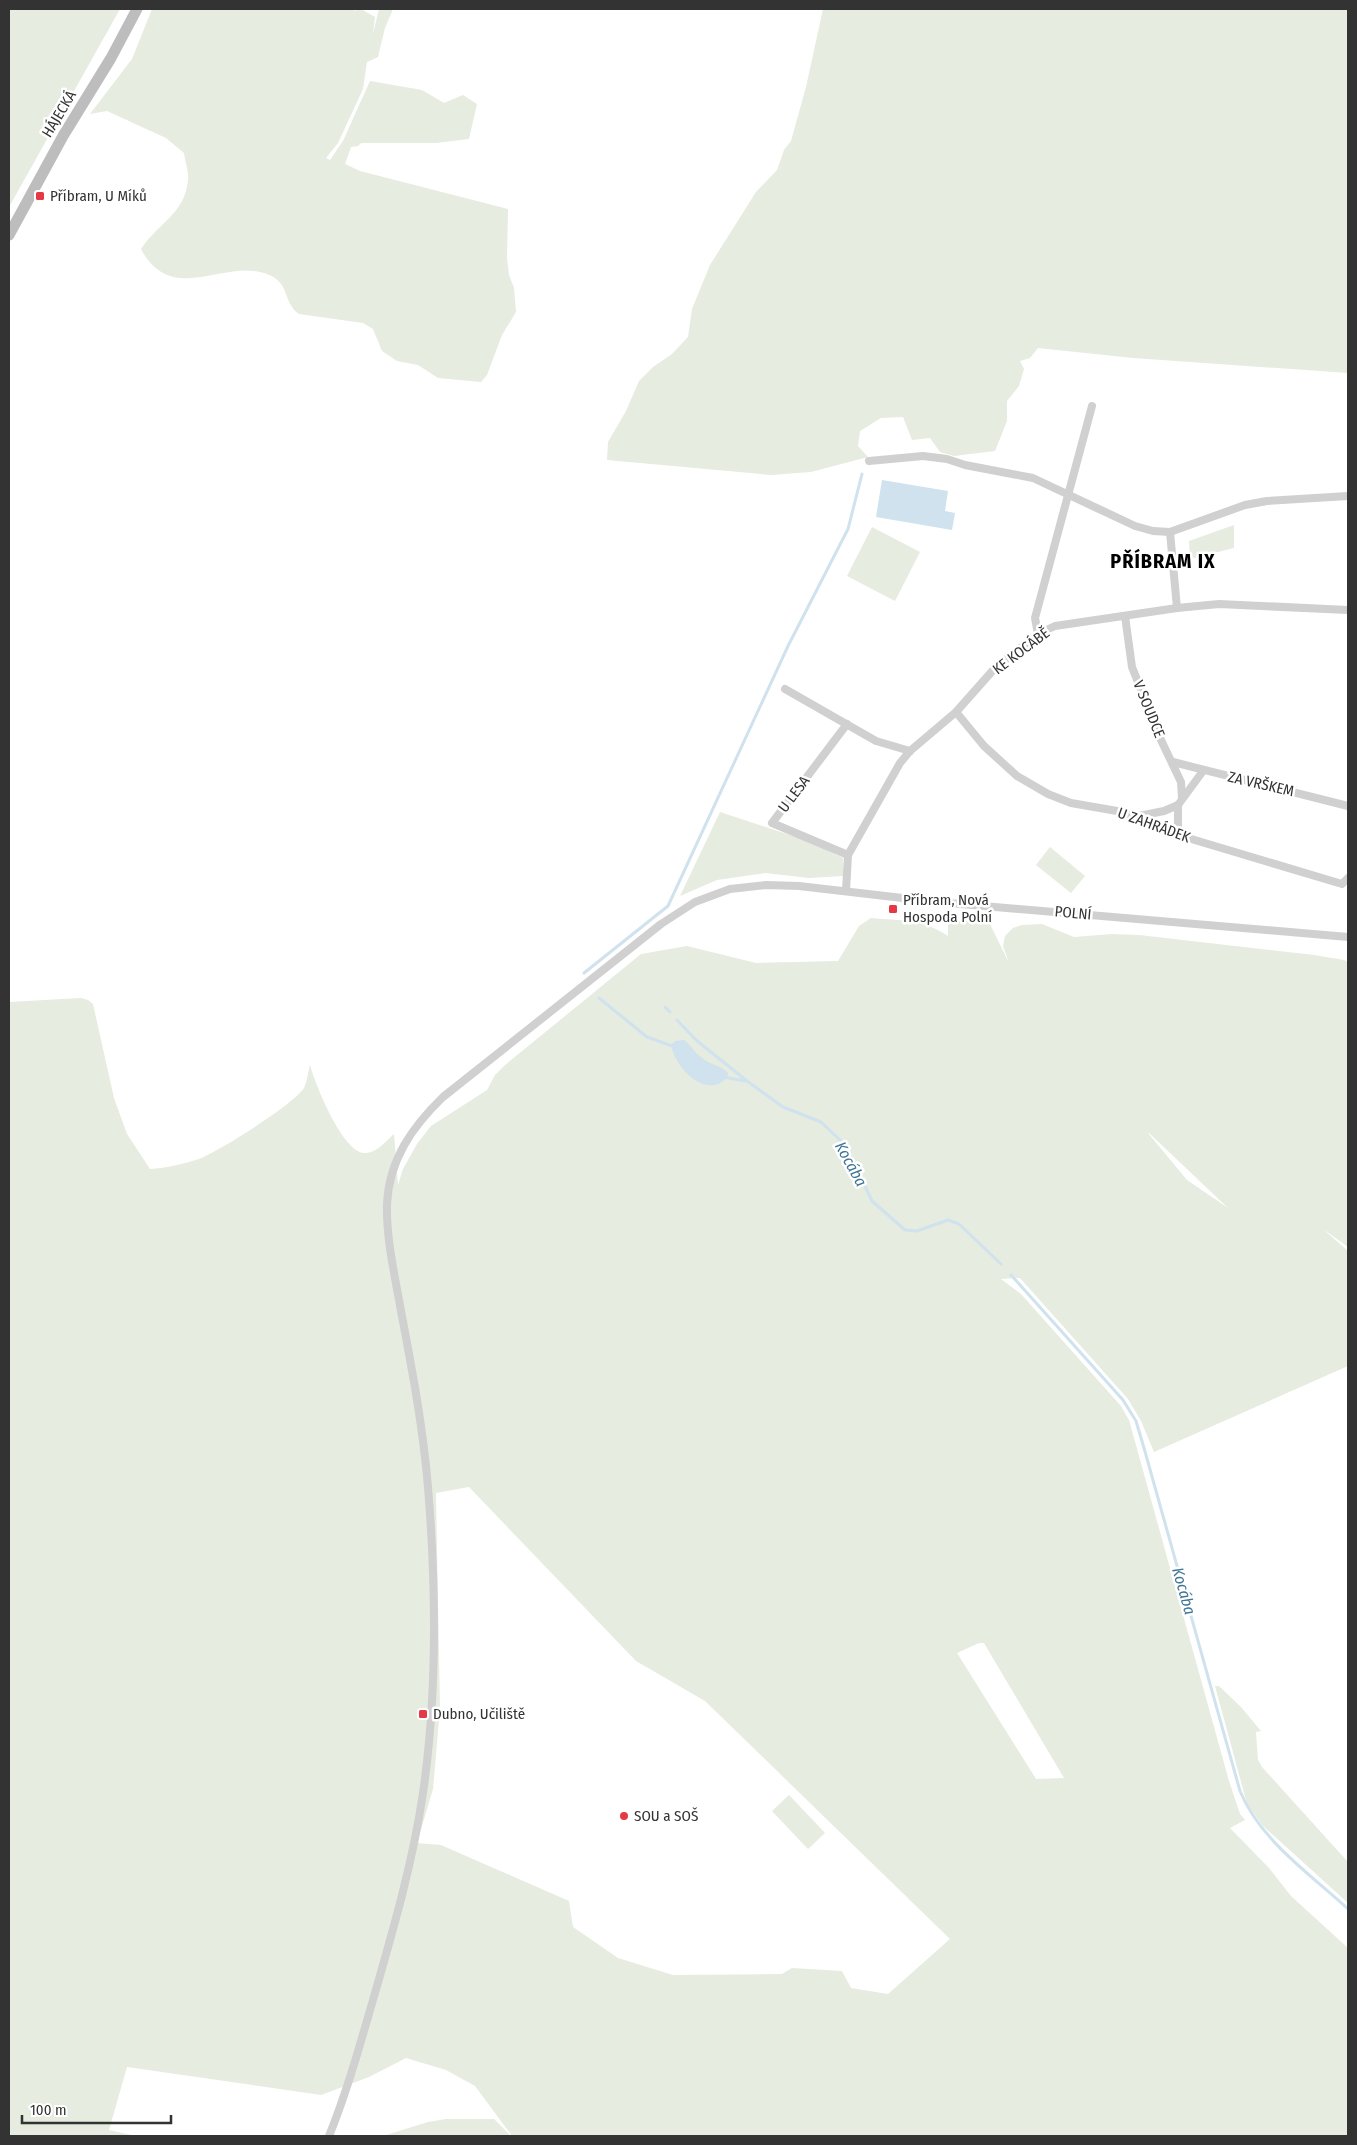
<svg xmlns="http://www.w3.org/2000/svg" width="1357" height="2145" viewBox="0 0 1357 2145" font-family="'Fira Sans Condensed',sans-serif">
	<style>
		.green { fill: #e6ecdf; fill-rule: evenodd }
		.water { fill: #cfe2ee }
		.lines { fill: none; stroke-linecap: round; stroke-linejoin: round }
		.stream { stroke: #cfe2ee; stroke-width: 3 }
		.street { stroke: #d0d0d0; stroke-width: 8 }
		.secondary { stroke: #bdbdbd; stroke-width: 11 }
		.poi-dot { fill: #e63946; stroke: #fff; stroke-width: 2 }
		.labels { text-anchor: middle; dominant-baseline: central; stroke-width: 5; stroke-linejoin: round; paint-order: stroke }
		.street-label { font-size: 15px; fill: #333; stroke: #fff }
		.poi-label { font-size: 15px; fill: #333; stroke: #fff; text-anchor: start }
		.water-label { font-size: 16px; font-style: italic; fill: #3f7597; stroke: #fff }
		.district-label { font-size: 20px; font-weight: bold; letter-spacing: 1px; fill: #000; stroke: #fff }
	</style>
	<rect width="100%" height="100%" fill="#fff"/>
	<g class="green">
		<polygon points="9,9 120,9 9,207"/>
		<path d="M152,9h203l-1,2 7,-2 14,8 -2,17 6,-25h14l-8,19 -7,29 -11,5 -4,27 -25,54 -12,15 4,2 13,-19 27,-60 52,9 22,13 19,-8 14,9 -8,35 -33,4h-75l-3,3 -7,1 -6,17 15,7 148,38 -1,49 2,17 5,13 2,24 -14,23 -15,40 -6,7 -43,-4 -20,-13 -21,-4 -15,-10 -9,-22 -10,-6 -64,-9c-17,-12 -8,-31 -32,-40 -43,-16 -95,33 -126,-25 17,-26 44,-35 47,-69 1,-8 -3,-19 -4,-27l-18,-15 -59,-27 -17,3 42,-55z"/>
		<polygon points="823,9 1348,9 1348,373 1133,358 1038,348 1030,358 1020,361 1024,369 1019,386 1007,401 1007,421 995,451 954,456 940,452 930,438 912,440 903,417 881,418 860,431 858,446 868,457 811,472 771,475 607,460 608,442 626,411 639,381 653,367 672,354 688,337 692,309 710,265 756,192 777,170 784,150 791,141 806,87"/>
		<polygon points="1234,525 1234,548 1190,559 1189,541"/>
		<polygon points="872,527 920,552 895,601 847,576"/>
		<polygon points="720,812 805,840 843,858 843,876 809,878 765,873 717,880 680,896"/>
		<polygon points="1050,847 1085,876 1071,893 1036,865"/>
		<path d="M871,918c31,3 50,0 77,18v-12l20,-5 21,3 20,41 -6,-17 2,-10 8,-8 9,-3 20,-1 32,13 38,-3 27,1 175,20 30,5 4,2v285l-25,-18 25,22v115l-194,86 -13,-31 -13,-22 -108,-121 -19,1 20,15 100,112 8,14 100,361 11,33 5,6 -15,8 39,40 22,28 57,52v188h-836l-37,-50 -29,-16 -40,-12 -37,19 -48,18 -194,-28 -18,63 27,6h-127v-1134l72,-4 7,2 5,4 21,94 13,36 23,35c17,-1 33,-5 49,-10 20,-8 94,-54 105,-71 3,-6 4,-16 6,-23 5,19 34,91 56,88 12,-1 20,-12 28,-19l4,51 5,-16 14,-25 14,-18 56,-36 8,-15 10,-10 136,-111 46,-8 69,17 82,-2 21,-35zM1148,1133h1l79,75 -41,-28zM469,1487l167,174 69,40 245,238 -62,55 -37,-6 -9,-17 -50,-3 -10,6 -109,1 -55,-17 -45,-31 -4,-26 -128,-56 -24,-2 16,-54 7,-80 -4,-216zM979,1643h5l80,135 -28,1 -79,-126z"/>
		<polygon points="1215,1686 1219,1686 1241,1707 1261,1731 1256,1732 1258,1760 1262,1767 1348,1862 1348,1903 1263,1826 1247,1804"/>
		<polygon points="789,1795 825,1833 808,1849 772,1811"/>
		<polygon points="446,2119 494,2119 511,2136 383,2136 428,2122"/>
	</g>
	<g class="water">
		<polygon points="882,480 948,491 945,511 955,513 952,530 876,517"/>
		<path d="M684,1040c7,5 11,13 18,18 8,7 19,7 26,15l-1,5c-3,2 -6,5 -9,6 -21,8 -44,-21 -47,-39l4,-4z"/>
	</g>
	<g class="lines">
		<g class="stream">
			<polyline points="584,973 668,906 788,646 848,529 862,474"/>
			<polyline points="599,998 647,1037 675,1047"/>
			<polyline points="665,1007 670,1012"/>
			<polyline points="677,1020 696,1040 747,1081 783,1107 821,1122 840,1140 854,1163 872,1201 905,1230 917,1231 948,1220 959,1224 1001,1264"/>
			<polyline points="724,1077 745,1081"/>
			<path d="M1011,1275l112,125 13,21 8,27 96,343c20,49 70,83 108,118"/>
		</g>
		<g class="street">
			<polyline points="869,461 923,456 947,459 965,465 1033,478 1135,526 1153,531 1170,532 1245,505 1267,501 1348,496"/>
			<polyline points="1170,532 1177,608"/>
			<polyline points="1125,616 1132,667 1161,740 1181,782 1182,798"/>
			<polyline points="1038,634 1035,618 1092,406"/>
			<polyline points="785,689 876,741 910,751"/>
			<polyline points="956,712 984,746 1017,776 1048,794 1071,803 1123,812 1178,835 1342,884 1348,878"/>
			<polyline points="847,724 772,823 848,855"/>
			<polyline points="1173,762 1348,806"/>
			<polyline points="1139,816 1164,811 1178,805"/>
			<polyline points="1178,835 1178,805 1203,771"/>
			<polyline points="846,891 848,855 900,763 910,751 956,712 995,668 1038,634 1055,626 1177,608 1219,604 1348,610"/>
			<path d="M329,2136c19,-47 32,-95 46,-143 19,-66 38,-132 48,-200 14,-97 13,-208 5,-306 -5,-60 -16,-118 -27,-176 -6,-35 -15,-72 -14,-107 2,-44 25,-77 56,-107l218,-173 34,-22 35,-13 36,-4 33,1 138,16 411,35"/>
		</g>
		<polyline class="secondary" points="9,235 63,136 111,58 137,9"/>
	</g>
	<g class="poi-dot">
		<rect x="35" y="191" width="10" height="10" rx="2.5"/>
		<rect x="888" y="904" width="10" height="10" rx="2.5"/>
		<rect x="418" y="1709" width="10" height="10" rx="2.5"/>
		<circle cx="624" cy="1816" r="5"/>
	</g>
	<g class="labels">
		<g class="street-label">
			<text transform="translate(59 114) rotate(-59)">HÁJECKÁ</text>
			<text transform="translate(1021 651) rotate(-37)">KE KOCÁBĚ</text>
			<text transform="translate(1149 709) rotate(68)">V SOUDCE</text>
			<text transform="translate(1261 784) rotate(13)">ZA VRŠKEM</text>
			<text transform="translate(794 794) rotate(-53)">U LESA</text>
			<text transform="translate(1154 825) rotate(20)">U ZAHRÁDEK</text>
			<text transform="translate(1073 913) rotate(5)">POLNÍ</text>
		</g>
		<g class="poi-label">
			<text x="50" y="196">Příbram, U Míků</text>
			<text x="903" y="900">Příbram, Nová<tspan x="903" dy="17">Hospoda Polní</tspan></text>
			<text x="433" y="1714">Dubno, Učiliště</text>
			<text x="634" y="1816">SOU a SOŠ</text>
		</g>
		<g class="water-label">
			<text transform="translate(851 1164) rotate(61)">Kocába</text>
			<text transform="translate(1184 1591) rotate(74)">Kocába</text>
		</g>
		<g class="district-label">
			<text x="1163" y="561">PŘÍBRAM IX</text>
		</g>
	</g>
	<rect width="1357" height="2145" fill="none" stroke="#333333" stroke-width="20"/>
	<path d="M22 2115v8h149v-8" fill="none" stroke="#333333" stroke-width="2.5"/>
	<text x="30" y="2115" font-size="15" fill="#333333" stroke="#ffffff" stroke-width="4" paint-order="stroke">100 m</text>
</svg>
